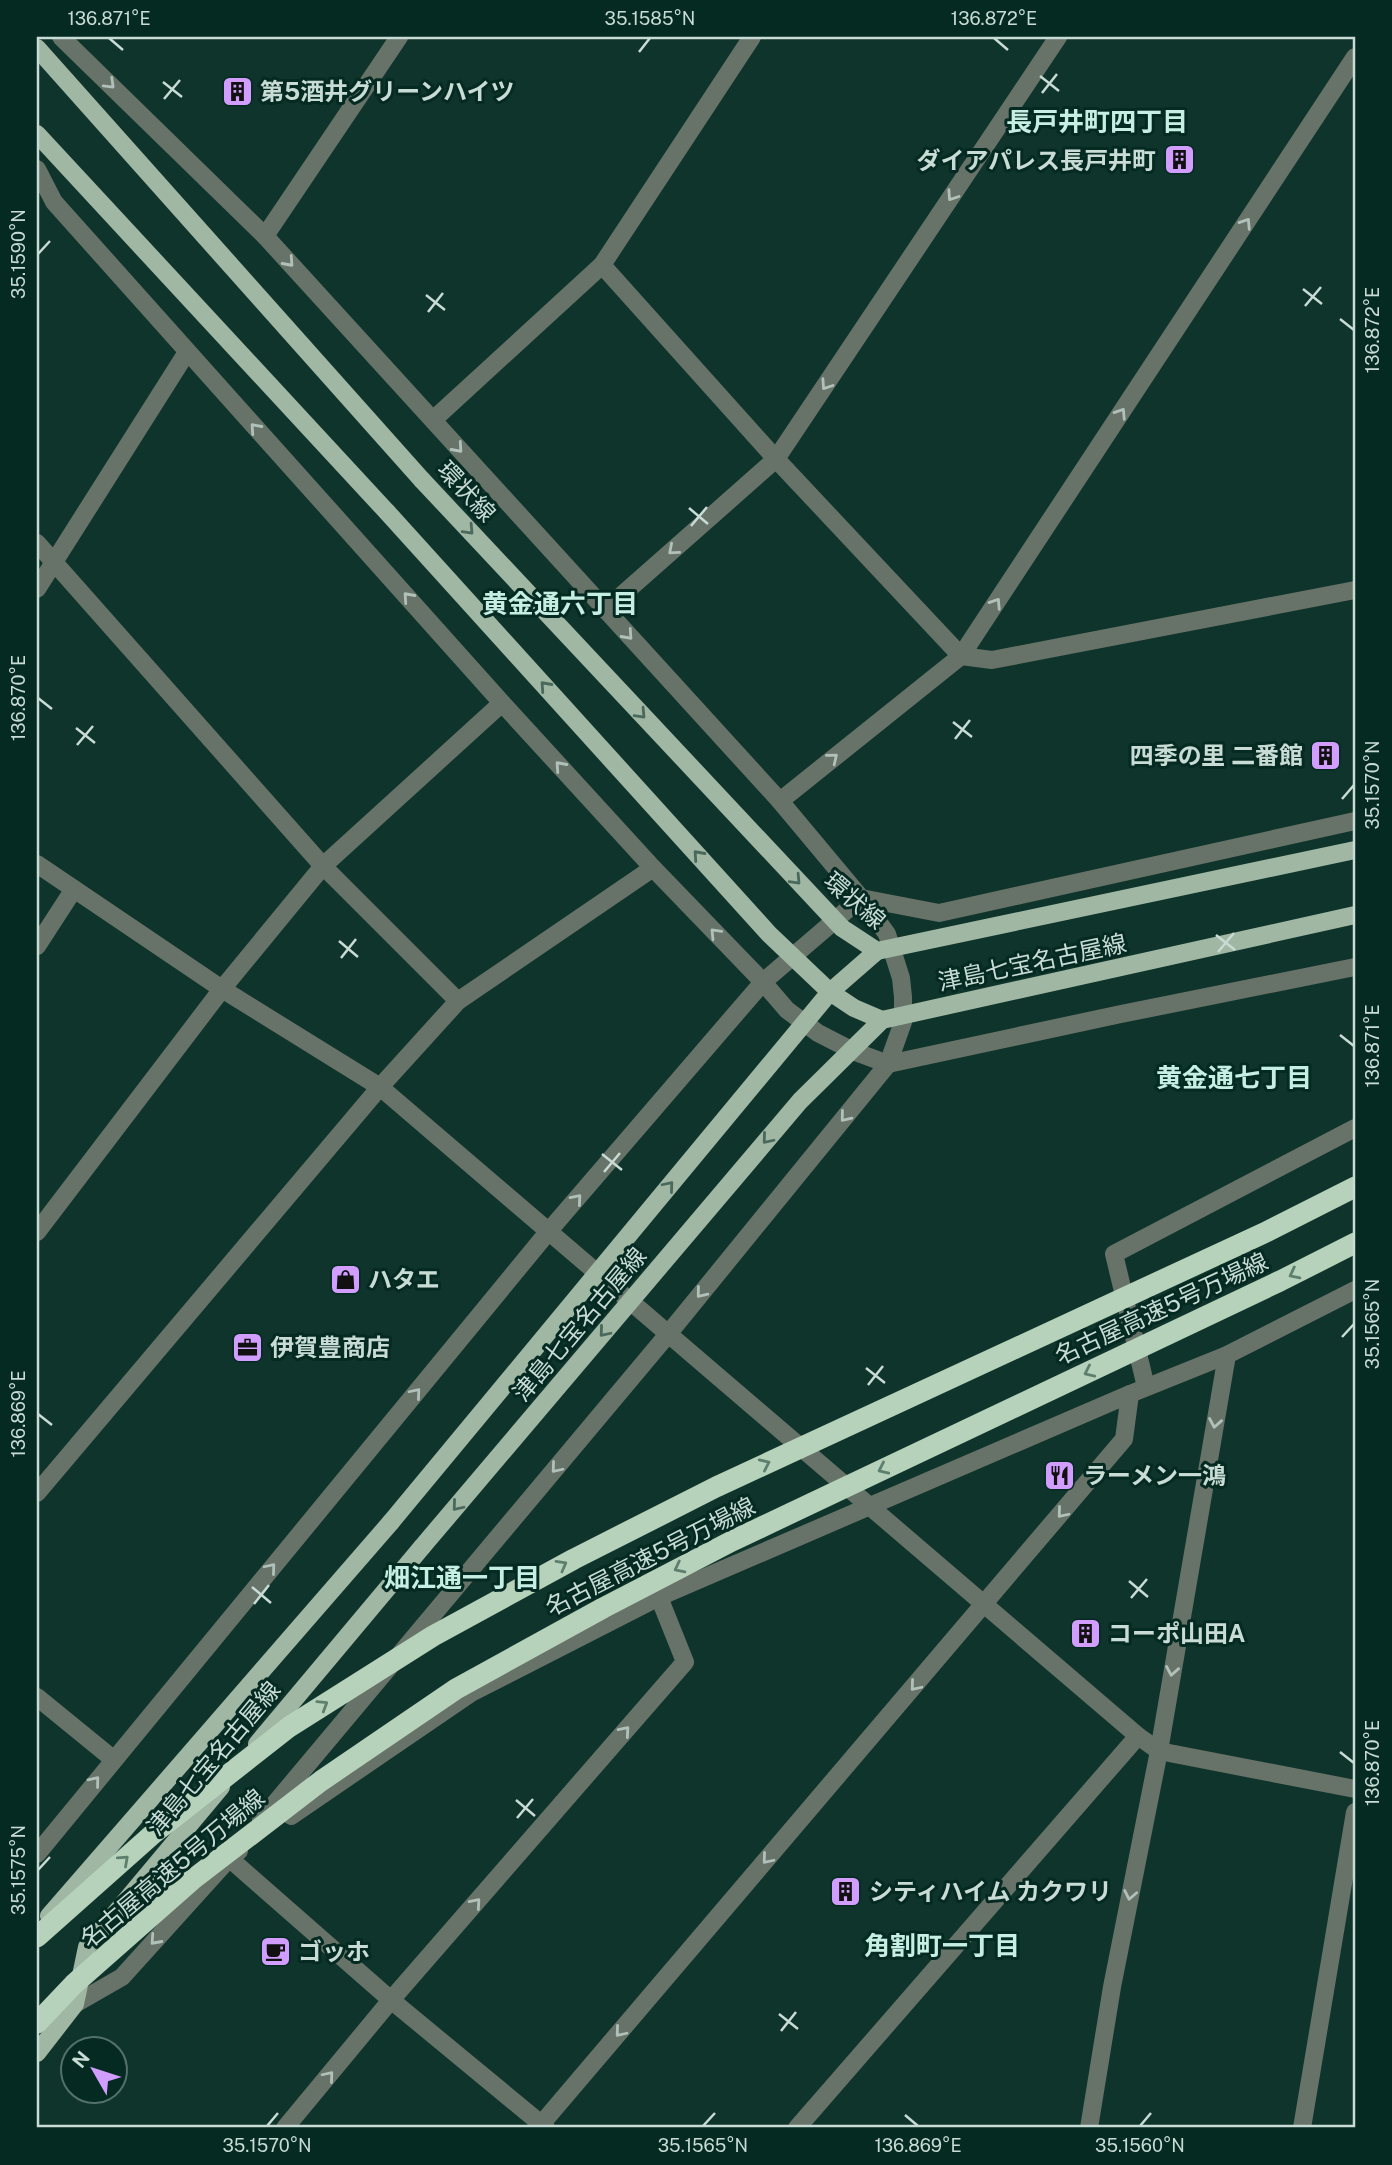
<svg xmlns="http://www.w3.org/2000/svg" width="1392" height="2165" viewBox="0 0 1392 2165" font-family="'Public Sans','Noto Sans JP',sans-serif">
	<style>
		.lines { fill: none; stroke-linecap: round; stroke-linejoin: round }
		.minor { stroke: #677268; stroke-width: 18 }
		.major { stroke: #a0b7a3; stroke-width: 18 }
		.major-bridge { stroke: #a0b7a3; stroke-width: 18 }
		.highway-bridge { stroke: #b7d2ba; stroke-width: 21 }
		.oneway { stroke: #b0c1ba }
		.oneway2 { stroke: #4a695c }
		.oneway3 { stroke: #5e7e6e }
		.ticks { fill: none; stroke: #c8dbd5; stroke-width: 2.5 }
		.labels { text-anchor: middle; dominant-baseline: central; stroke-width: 6; stroke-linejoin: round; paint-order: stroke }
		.poi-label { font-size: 24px; font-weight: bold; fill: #c8dbd5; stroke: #042a22; text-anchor: start }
		.street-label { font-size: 24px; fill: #c8dbd5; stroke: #042a22 }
		.neighbourhood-label { font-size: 26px; font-weight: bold; fill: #c6eee2; stroke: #042a22 }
		.neatline { fill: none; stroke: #c8dbd5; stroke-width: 2.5 }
		.ticks-label { font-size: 18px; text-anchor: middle; fill: #c8dbd5 }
	</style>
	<rect width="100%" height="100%" fill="#0f342b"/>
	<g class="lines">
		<g class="minor">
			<polyline points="61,37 265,236 780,801 861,898 887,934 901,978 903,997 903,1022 888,1064 669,1333 261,1820"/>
			<polyline points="37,169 54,202 502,703 653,868 763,982 787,1010 818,1033 853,1051 888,1064 1121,1014 1355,967"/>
			<polyline points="265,236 399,37"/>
			<polyline points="602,265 776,459 961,656 992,660 1355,590"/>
			<polyline points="433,420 602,265 752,37"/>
			<polyline points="37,543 323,866 458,1001"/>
			<polyline points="37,589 187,352"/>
			<polyline points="605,610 776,459 1058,37"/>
			<polyline points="780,801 961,656 1355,57"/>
			<polyline points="37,864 222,989 380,1087 1138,1736 1159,1751 1355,1789"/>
			<polyline points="861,898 939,913 1355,821"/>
			<polyline points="37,946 74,889"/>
			<polyline points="37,1232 222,989 323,866 502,703"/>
			<polyline points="1146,1387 1114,1254 1355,1128"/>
			<polyline points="37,1493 380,1087 458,1001 653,868"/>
			<polyline points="37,1697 113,1759"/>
			<polyline points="291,1816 471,1693 659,1597 1130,1394 1227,1355 1355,1290"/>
			<polyline points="239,1851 229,1858 391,2000 546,2128"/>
			<polyline points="37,1854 548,1232 763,982 861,898"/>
			<polyline points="75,2004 122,1977 225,1863"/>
			<polyline points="285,2128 391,2000 685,1662 659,1597"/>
			<polyline points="538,2128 1124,1439 1130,1394"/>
			<polyline points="797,2128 1138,1736"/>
			<polyline points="1089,2128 1112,1987 1159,1751 1227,1355"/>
			<polyline points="1302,2128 1355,1812"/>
		</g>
		<g class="major">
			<polyline points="37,48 422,480"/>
			<polyline points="37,134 387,512"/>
			<polyline points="877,951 830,992 854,1008 882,1020"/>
			<polyline points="257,1744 422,1547"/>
			<polyline points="49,1916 391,1522"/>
			<polyline points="37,2053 75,2004 87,1947 221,1787"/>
		</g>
		<g class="major-bridge">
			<polyline points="422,480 842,928 877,951 1355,850"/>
			<polyline points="387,512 769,934 830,992 391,1522"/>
			<polyline points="422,1547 800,1101 882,1020 1355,915"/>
		</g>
		<g class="highway-bridge">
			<polyline points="37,1937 154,1833 289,1727 433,1636 574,1559 716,1487 1264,1233 1355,1187"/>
			<polyline points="37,2023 74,1984 192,1880 321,1781 456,1689 603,1608 732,1541 1280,1281 1355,1243"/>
		</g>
	</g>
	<defs><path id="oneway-chevron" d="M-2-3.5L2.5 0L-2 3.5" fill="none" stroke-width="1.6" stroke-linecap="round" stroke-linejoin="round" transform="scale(1.75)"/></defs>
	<g class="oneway">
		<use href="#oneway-chevron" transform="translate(110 84) rotate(44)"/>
		<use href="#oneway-chevron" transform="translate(952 196) rotate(124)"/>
		<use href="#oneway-chevron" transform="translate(1246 223) rotate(-57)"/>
		<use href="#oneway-chevron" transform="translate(289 262) rotate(48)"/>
		<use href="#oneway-chevron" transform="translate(826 385) rotate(124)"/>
		<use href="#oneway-chevron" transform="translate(1121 413) rotate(-57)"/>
		<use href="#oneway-chevron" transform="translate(255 428) rotate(-132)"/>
		<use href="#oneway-chevron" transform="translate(458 448) rotate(48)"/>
		<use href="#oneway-chevron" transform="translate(673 550) rotate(139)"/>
		<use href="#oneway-chevron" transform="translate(408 597) rotate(-132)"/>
		<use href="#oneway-chevron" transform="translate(996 603) rotate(-57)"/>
		<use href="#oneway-chevron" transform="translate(628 635) rotate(48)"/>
		<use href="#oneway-chevron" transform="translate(833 758) rotate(-39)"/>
		<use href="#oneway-chevron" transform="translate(560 766) rotate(-132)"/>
		<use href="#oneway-chevron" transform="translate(715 933) rotate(-134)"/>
		<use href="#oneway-chevron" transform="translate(845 1117) rotate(129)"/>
		<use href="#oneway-chevron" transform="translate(577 1199) rotate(-49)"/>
		<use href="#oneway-chevron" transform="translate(701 1293) rotate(129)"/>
		<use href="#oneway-chevron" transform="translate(416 1393) rotate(-50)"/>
		<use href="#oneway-chevron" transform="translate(1215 1423) rotate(100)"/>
		<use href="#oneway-chevron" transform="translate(556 1468) rotate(130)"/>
		<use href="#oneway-chevron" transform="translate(1062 1513) rotate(130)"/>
		<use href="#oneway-chevron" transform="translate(271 1568) rotate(-50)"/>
		<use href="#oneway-chevron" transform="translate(1172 1671) rotate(100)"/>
		<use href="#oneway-chevron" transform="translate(915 1686) rotate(130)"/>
		<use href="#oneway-chevron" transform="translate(625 1731) rotate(-49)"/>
		<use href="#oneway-chevron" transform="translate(95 1781) rotate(-51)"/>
		<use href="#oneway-chevron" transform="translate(767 1859) rotate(130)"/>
		<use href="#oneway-chevron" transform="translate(1130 1895) rotate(101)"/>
		<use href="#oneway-chevron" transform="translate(476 1903) rotate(-49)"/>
		<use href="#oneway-chevron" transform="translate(155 1940) rotate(132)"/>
		<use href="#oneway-chevron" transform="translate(620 2032) rotate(130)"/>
		<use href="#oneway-chevron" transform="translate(329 2076) rotate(-50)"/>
	</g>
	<g class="oneway2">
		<use href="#oneway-chevron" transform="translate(469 530) rotate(47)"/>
		<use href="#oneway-chevron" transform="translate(545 686) rotate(-132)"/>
		<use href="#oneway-chevron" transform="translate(641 714) rotate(47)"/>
		<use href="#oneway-chevron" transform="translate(698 855) rotate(-132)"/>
		<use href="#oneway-chevron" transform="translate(796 880) rotate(47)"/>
		<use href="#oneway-chevron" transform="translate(767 1139) rotate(130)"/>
		<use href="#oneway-chevron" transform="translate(669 1186) rotate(-50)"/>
		<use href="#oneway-chevron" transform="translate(604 1332) rotate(130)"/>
		<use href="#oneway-chevron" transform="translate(457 1506) rotate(130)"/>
	</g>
	<g class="oneway3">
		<use href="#oneway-chevron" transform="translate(1294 1274) rotate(153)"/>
		<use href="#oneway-chevron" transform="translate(1089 1372) rotate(155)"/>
		<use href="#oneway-chevron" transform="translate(765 1464) rotate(-25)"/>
		<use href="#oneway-chevron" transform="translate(883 1469) rotate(155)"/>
		<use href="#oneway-chevron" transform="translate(562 1565) rotate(-29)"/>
		<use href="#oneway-chevron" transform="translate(679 1568) rotate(153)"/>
		<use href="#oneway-chevron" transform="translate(323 1705) rotate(-32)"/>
		<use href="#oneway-chevron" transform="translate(124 1860) rotate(-42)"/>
	</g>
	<path class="ticks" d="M109,38l14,12M994,38l14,12M639,52l11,-14M1040,76l19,15M163,82l19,15M1042,93l15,-19M164,99l16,-19M38,254l12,-13M1303,289l19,15M426,295l19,15M1305,306l16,-19M428,312l15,-19M1340,319l14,11M689,508l19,16M691,526l16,-19M38,698l14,11M953,722l19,15M76,728l19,15M955,739l15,-19M77,745l16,-19M1342,799l12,-14M1216,935l19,15M339,941l19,16M1218,952l16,-19M341,958l15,-19M1340,1035l14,11M602,1154l20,16M604,1172l16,-19M1342,1337l12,-13M866,1368l19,15M868,1385l15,-19M38,1414l14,11M1129,1581l19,16M252,1587l19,16M1131,1598l16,-19M254,1604l15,-19M1340,1752l14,11M516,1800l19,16M517,1818l16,-19M38,1870l12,-13M779,2014l19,15M781,2031l15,-19M905,2115l13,11M267,2126l11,-13M703,2126l12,-13M1140,2126l11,-13"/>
	<defs>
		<symbol id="building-square" viewBox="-11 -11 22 22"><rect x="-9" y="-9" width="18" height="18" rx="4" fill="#d19dfe" stroke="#042a22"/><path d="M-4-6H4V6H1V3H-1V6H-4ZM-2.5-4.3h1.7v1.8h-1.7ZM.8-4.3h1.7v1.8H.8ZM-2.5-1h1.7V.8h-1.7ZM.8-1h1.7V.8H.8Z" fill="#111"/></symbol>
		<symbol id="shop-square" viewBox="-11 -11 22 22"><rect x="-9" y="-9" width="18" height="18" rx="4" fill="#d19dfe" stroke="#042a22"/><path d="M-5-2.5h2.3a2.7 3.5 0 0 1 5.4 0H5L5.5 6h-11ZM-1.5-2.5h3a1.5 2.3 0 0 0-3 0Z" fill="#111"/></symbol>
		<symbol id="office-square" viewBox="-11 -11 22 22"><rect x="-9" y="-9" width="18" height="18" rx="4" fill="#d19dfe" stroke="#042a22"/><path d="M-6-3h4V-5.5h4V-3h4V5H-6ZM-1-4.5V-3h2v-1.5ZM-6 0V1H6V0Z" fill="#111"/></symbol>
		<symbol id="restaurant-square" viewBox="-11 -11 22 22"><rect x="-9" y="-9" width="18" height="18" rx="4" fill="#d19dfe" stroke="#042a22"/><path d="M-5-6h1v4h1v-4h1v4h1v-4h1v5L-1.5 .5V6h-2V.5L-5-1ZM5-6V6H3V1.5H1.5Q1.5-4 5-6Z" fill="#111"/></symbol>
		<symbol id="cafe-square" viewBox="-11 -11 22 22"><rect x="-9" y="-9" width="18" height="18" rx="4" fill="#d19dfe" stroke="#042a22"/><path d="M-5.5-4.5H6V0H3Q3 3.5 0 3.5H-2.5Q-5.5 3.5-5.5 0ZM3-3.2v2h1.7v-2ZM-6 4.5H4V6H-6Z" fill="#111"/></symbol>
	</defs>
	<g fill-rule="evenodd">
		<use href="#building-square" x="220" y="74" width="35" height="35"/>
		<use href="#building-square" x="1162" y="142" width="35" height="35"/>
		<use href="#building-square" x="1308" y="738" width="35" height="35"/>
		<use href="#shop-square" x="328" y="1262" width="35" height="35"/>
		<use href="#office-square" x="230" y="1330" width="35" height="35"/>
		<use href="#restaurant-square" x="1042" y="1458" width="35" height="35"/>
		<use href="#building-square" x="1068" y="1616" width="35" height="35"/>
		<use href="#building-square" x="828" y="1874" width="35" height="35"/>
		<use href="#cafe-square" x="258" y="1934" width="35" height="35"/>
	</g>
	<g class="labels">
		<g class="poi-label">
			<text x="260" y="91">第5酒井グリーンハイツ</text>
			<text x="1156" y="160" text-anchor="end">ダイアパレス長戸井町</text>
			<text x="1303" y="755" text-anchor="end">四季の里 二番館</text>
			<text x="368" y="1279">ハタエ</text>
			<text x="270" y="1347">伊賀豊商店</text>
			<text x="1083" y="1475">ラーメン一鴻</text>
			<text x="1108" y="1633">コーポ山田A</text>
			<text x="869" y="1891">シティハイム カクワリ</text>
			<text x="298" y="1951">ゴッホ</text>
		</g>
		<g class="street-label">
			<text transform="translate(467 491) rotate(47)">環状線</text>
			<text transform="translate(855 900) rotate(41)">環状線</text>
			<text transform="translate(1032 962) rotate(-12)">津島七宝名古屋線</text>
			<text transform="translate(1161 1308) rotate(-25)">名古屋高速5号万場線</text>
			<text transform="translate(579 1324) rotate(-50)">津島七宝名古屋線</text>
			<text transform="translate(650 1556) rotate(-27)">名古屋高速5号万場線</text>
			<text transform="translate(213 1758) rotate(-50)">津島七宝名古屋線</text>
			<text transform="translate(172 1868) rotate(-40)">名古屋高速5号万場線</text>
		</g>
		<g class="neighbourhood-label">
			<text x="1097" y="121">長戸井町四丁目</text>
			<text x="560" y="603">黄金通六丁目</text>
			<text x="1234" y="1077">黄金通七丁目</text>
			<text x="462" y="1577">畑江通一丁目</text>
			<text x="942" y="1945">角割町一丁目</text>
		</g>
	</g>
	<rect width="1392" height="2165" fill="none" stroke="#042a22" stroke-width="77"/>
	<g transform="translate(94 2070) rotate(309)"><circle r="33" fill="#042a22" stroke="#52716a" stroke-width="2"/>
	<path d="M0-5L12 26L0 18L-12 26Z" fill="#d19dfe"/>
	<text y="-10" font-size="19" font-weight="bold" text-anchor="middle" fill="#c8dbd5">N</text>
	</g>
	<rect x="38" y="38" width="1316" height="2088" class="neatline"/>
	<g class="ticks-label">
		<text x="109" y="25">136.871°E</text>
		<text x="650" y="25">35.1585°N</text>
		<text x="994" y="25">136.872°E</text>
		<text transform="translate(19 254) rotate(-90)" y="6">35.1590°N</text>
		<text transform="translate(1373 330) rotate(-90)" y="6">136.872°E</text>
		<text transform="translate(19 698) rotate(-90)" y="6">136.870°E</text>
		<text transform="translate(1373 785) rotate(-90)" y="6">35.1570°N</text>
		<text transform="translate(1373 1046) rotate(-90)" y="6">136.871°E</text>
		<text transform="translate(1373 1324) rotate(-90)" y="6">35.1565°N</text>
		<text transform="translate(19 1414) rotate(-90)" y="6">136.869°E</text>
		<text transform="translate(1373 1763) rotate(-90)" y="6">136.870°E</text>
		<text transform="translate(19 1870) rotate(-90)" y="6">35.1575°N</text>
		<text x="267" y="2152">35.1570°N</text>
		<text x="703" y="2152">35.1565°N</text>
		<text x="918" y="2152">136.869°E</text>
		<text x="1140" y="2152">35.1560°N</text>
	</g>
</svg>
